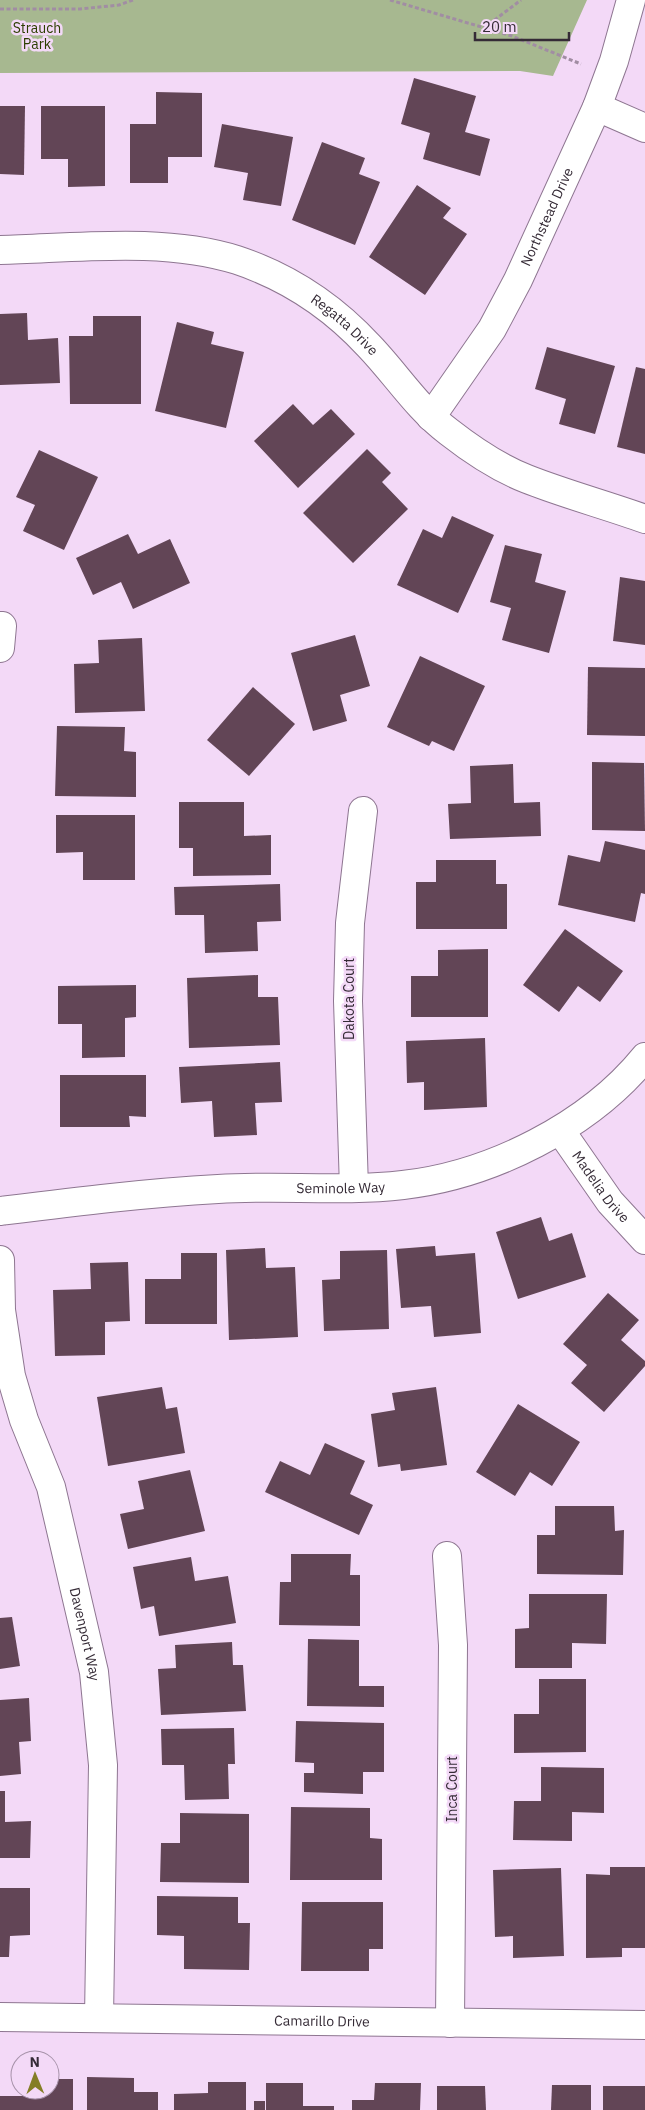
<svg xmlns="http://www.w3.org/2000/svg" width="645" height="2110" viewBox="0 0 645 2110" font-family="'IBM Plex Sans',sans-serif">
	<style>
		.green { fill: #a7b890 }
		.building { fill: #624556 }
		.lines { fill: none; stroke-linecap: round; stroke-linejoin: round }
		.minor-casing { stroke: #8e7691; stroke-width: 30 }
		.path { stroke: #a18da3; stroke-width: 3; stroke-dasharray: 4 2.5; stroke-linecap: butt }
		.minor { stroke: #fff; stroke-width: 28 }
		.labels { text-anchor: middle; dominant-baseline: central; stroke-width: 5; stroke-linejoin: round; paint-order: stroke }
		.park-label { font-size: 14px; fill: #2c3e01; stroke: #f3d9f7 }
		.street-label { font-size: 14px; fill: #352b36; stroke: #f3d9f7 }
	</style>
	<rect width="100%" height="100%" fill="#f3d9f7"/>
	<polygon class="green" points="0,0 587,0 553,76 520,71 0,73"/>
	<g class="building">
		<polygon points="414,78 476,96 465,132 490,139 480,176 423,159 430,133 401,124"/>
		<polygon points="156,92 202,93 202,157 168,157 168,183 130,183 130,124 156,124"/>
		<polygon points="0,106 25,106 24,175 0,174"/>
		<polygon points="41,106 105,106 105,186 68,187 68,159 41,159"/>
		<polygon points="222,124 293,137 281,206 243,200 248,173 214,167"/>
		<polygon points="322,142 365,158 359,174 380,182 355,245 292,220"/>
		<polygon points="417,185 451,208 443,218 467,234 425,295 369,257"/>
		<polygon points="27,313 28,340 58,338 60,383 0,385 0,314"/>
		<polygon points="93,316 141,316 141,404 70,404 69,336 93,336"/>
		<polygon points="177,322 214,332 211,344 244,352 226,428 155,411"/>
		<polygon points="547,347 615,366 595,434 559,424 566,399 535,389"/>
		<polygon points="636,367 645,369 645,454 617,447"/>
		<polygon points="293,404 313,425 331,409 355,434 298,488 254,441"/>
		<polygon points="367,449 391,473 382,482 408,509 353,563 303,513"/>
		<polygon points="39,450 98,477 64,550 23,531 35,505 16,497"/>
		<polygon points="452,516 494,535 458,613 397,585 423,529 442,538"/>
		<polygon points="128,534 138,554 170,539 190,583 133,609 121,582 93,595 76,558"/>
		<polygon points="505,545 542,554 535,582 566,591 549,653 502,640 511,608 490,602"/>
		<polygon points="620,577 645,581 645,645 613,641"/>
		<polygon points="355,635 370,686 340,695 347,721 313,731 291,653"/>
		<polygon points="142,638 145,711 75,713 74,664 99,663 98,640"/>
		<polygon points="420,656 485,686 454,751 432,741 429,746 387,727"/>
		<polygon points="588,667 645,668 645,736 587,735"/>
		<polygon points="253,687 295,724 249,776 207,740"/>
		<polygon points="57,726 125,727 124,751 136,752 136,797 55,796"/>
		<polygon points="592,762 644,763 645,831 592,830"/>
		<polygon points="513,764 514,803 540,802 541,836 450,839 448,804 471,803 470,766"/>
		<polygon points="179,802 244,802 244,836 271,835 271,875 193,876 193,848 179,848"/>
		<polygon points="56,815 135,815 135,880 83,880 83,852 56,853"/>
		<polygon points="605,841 645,850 645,894 641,893 635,922 558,905 568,855 600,862"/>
		<polygon points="436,860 496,860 496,884 507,884 507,929 416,929 416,882 436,882"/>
		<polygon points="280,884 281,921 257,922 258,951 205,953 204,915 175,915 174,887"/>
		<polygon points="565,929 623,971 600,1002 578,986 559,1012 523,985"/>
		<polygon points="488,949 488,1017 411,1017 411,976 438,976 438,950"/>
		<polygon points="258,975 258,997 278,997 280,1045 189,1048 187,978"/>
		<polygon points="136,985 136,1017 125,1018 125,1057 82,1058 82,1024 58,1024 58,986"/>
		<polygon points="485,1038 487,1107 424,1110 424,1082 407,1083 406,1041"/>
		<polygon points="280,1062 282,1102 255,1103 257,1135 214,1137 212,1101 181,1103 179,1067"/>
		<polygon points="60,1075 146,1075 146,1117 129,1116 130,1127 60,1127"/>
		<polygon points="541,1217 549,1241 572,1233 586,1277 518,1299 496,1232"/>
		<polygon points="435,1246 436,1256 475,1253 481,1333 434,1337 431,1306 401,1308 396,1249"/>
		<polygon points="265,1248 266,1268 295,1267 298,1337 229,1340 226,1250"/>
		<polygon points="387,1250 389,1329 324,1331 322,1280 340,1279 340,1251"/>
		<polygon points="181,1253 217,1253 217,1324 145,1324 145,1279 181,1279"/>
		<polygon points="128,1262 130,1321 105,1322 105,1355 55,1356 53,1290 91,1289 90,1263"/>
		<polygon points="608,1293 639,1320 621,1340 645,1361 645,1366 604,1412 571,1383 587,1365 563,1344"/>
		<polygon points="162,1387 166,1409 177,1407 185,1453 108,1466 97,1397"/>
		<polygon points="436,1387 447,1465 401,1471 400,1464 378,1467 371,1414 395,1410 392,1393"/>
		<polygon points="518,1404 580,1442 552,1486 530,1472 515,1496 476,1472"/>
		<polygon points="325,1443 365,1461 350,1494 373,1505 359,1535 265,1492 280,1461 310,1475"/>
		<polygon points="190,1470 205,1531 128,1549 120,1514 144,1509 138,1481"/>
		<polygon points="555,1506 614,1506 615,1531 624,1530 623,1575 537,1574 537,1535 555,1535"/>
		<polygon points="291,1554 351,1554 350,1575 360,1575 360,1626 279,1625 280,1582 291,1582"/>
		<polygon points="191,1557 195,1581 228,1576 236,1623 159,1636 154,1606 141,1609 133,1567"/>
		<polygon points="529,1594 607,1594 606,1644 572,1643 572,1668 515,1668 515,1629 529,1628"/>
		<polygon points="12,1617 20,1666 0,1669 0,1618"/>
		<polygon points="308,1639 359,1640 359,1686 384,1686 384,1707 307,1706"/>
		<polygon points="232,1642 233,1665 243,1665 246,1711 161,1715 158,1669 176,1668 175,1645"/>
		<polygon points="539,1679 586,1679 586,1752 514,1753 514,1714 539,1714"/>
		<polygon points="29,1698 31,1741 19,1742 21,1774 0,1776 0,1700"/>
		<polygon points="296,1721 384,1723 384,1772 363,1772 363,1794 304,1792 304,1773 314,1773 314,1763 295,1762"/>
		<polygon points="234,1728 235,1764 228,1764 229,1799 185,1800 184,1765 162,1765 161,1729"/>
		<polygon points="541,1767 604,1768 604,1813 572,1812 572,1841 513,1840 514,1801 541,1801"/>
		<polygon points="0,1791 5,1791 5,1822 31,1821 30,1858 0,1858"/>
		<polygon points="291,1807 370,1808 370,1838 382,1839 382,1880 290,1880"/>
		<polygon points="180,1813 249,1814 249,1883 160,1882 161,1843 180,1843"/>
		<polygon points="610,1867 645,1867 645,1948 622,1948 622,1957 586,1958 586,1874 610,1875"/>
		<polygon points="561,1868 564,1956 513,1958 513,1936 495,1937 493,1870"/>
		<polygon points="0,1888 30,1888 30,1935 10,1936 9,1957 0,1957"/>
		<polygon points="157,1896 238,1897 238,1923 250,1923 249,1970 184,1969 184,1936 157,1935"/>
		<polygon points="302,1902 383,1902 383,1949 369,1949 369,1971 301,1971"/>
		<polygon points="87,2077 134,2078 134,2092 158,2092 158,2110 87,2110"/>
		<polygon points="50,2079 73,2079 73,2110 0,2110 0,2096 29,2096 29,2090 50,2090"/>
		<polygon points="208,2082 246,2082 246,2110 174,2110 174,2094 208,2093"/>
		<polygon points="266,2083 303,2083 303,2106 334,2106 334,2110 266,2110"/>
		<polygon points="375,2083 421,2083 420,2110 352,2110 352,2100 374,2100"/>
		<polygon points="552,2085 591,2085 591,2110 551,2110"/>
		<polygon points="437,2086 485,2086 486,2110 437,2110"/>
		<rect x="603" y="2086" width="42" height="24"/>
		<rect x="254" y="2101" width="11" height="9"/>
	</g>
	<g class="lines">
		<defs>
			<g id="minor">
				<polyline points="597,107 645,128"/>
				<path id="s1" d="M0,250c77,-2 163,-13 237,10 51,17 96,47 132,86 27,28 48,62 80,86 23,18 50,36 78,47 38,15 79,26 118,40"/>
				<path id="s2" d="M431,417l61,-88 26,-49 79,-173 17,-46 17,-61"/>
				<polyline points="0,648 2,626"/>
				<path id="s3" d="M560,1130l50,72 35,38"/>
				<polyline points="354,1188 348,1001 350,923 363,811"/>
				<path id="s4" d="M0,1211c73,-9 145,-18 218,-22 62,-4 124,3 185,-4 88,-10 186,-59 242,-128"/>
				<path id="s5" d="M0,1260l1,50 10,66 13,44 27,67 43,185 9,93 -4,253"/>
				<polyline points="447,1556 453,1645 450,2023"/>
				<path id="s6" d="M0,2017l645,8"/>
			</g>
		</defs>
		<use href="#minor" class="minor-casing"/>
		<g class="path">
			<polyline points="390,0 512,36 581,64"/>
			<polyline points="0,9 80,9 119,5 133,0"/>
			<polyline points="484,28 521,0"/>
		</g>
		<use href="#minor" class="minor"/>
	</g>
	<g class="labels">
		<g class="park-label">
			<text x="37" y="28">Strauch<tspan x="37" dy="16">Park</tspan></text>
		</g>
		<g class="street-label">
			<text stroke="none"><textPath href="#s2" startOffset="232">Northstead Drive</textPath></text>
			<text stroke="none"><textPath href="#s1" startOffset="365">Regatta Drive</textPath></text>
			<text transform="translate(349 999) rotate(-90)">Dakota Court</text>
			<text stroke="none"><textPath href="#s3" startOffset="70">Madelia Drive</textPath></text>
			<text stroke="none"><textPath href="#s4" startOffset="342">Seminole Way</textPath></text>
			<text stroke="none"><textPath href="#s5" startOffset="386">Davenport Way</textPath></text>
			<text transform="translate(452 1789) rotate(-90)">Inca Court</text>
			<text stroke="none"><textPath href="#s6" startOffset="322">Camarillo Drive</textPath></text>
		</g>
	</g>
	<g transform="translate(35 2075) rotate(359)"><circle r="24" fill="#f3d9f7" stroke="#a793aa"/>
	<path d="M0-4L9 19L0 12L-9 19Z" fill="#847e26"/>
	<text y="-8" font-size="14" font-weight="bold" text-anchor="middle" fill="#352b36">N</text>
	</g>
	<path d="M475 32v8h94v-8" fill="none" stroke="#352b36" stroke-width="2.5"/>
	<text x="482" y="32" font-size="15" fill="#352b36" stroke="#f3d9f7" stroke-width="4" paint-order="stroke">20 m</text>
</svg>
